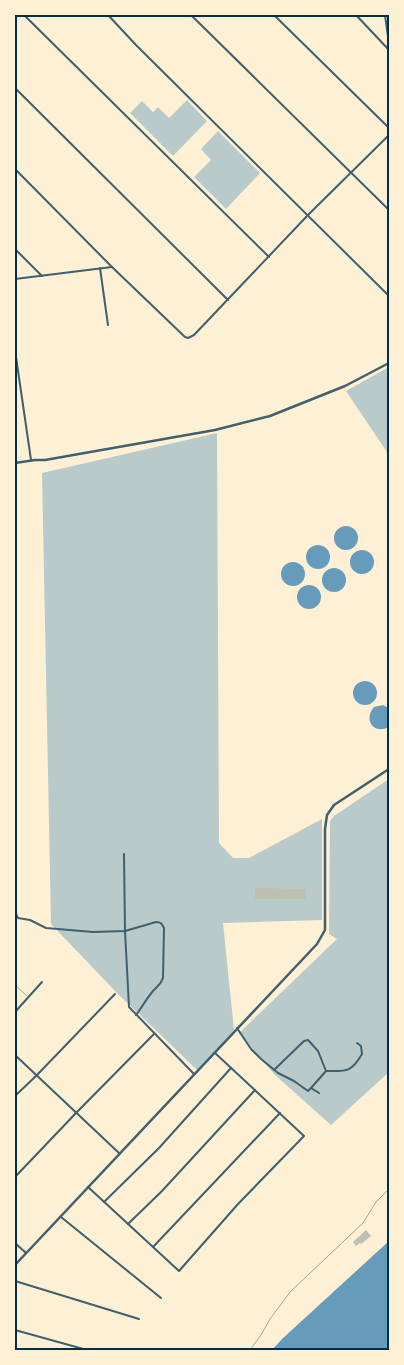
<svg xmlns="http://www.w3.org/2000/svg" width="404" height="1365" viewBox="0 0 404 1365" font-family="'Fira Sans Condensed',sans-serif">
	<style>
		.green { fill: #b9caca }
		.water { fill: #669bbc }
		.building { fill: #bec0b2 }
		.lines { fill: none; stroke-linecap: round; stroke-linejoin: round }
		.service { stroke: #3f606c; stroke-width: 0.5 }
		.minor { stroke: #3f606c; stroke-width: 2 }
		.tertiary { stroke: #3f606c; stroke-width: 2.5 }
		.neatline { fill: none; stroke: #003049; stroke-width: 2 }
	</style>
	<rect width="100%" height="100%" fill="#fdf0d5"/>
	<g class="green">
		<polygon points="187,100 207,121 173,156 130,113 142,101 153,112 158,107 169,118"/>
		<polygon points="218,131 260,173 226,209 194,177 211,160 201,149"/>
		<polygon points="389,367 389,455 346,391"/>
		<polygon points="217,433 219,843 233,858 249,858 322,819 322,920 223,923 234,1030 198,1071 117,993 51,924 42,473"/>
		<polygon points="389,779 389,1072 331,1125 275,1075 239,1033 337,939 329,934 330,821 334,816"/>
	</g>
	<g class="water">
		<circle cx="346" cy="538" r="12"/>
		<circle cx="318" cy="557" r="12"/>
		<circle cx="362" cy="562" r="12"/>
		<circle cx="293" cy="574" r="12"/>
		<circle cx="334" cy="580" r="12"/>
		<circle cx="309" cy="597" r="12"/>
		<circle cx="365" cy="693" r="12"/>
		<path d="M383,705l6,3v19c-15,8 -26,-7 -15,-20z"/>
		<polygon points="389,1241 389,1350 272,1350 282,1339"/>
	</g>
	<g class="building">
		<polygon points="255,888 306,889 306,899 255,899"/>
		<polygon points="366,1230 371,1236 361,1244 360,1243 356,1246 353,1242"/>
	</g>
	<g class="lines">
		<g class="service">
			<polyline points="15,985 27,996"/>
			<polyline points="250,1350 261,1335 270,1319 290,1292 363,1223 376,1202 389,1189"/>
		</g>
		<g class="minor">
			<polyline points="24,15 269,257"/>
			<polyline points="108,15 136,45 389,296"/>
			<polyline points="191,15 389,210"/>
			<polyline points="274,15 389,128"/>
			<polyline points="356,15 389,50"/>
			<polyline points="385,15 389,44"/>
			<polyline points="15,88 228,300"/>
			<polyline points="15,169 112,267 185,337 188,338 194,335 308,215 389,135"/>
			<polyline points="15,249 42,276"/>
			<polyline points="100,268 108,325"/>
			<polyline points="15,279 112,267"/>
			<polyline points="15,350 31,460"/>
			<polyline points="124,854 125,931 129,1007 194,1074"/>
			<path d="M15,912l3,6 12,2 16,8 47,4 32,-1 31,-9c5,0 6,2 8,6l-1,50c-2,7 -6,8 -10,13 -6,7 -11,16 -17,24"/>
			<polyline points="15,1012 42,982"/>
			<polyline points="237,1028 251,1049 261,1059 278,1073 294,1081 308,1091 311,1088 319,1093"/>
			<polyline points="15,1055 119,1153"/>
			<polyline points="274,1070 304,1041 308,1040 318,1051 326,1071 311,1088"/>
			<path d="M326,1071c20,0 25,2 36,-17l-1,-8 -4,-3"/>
			<polyline points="15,1096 37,1075 115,994"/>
			<polyline points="15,1177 76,1113 154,1034"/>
			<polyline points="88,1187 179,1271 238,1204 304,1136 215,1053"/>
			<polyline points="104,1202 159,1148 231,1068"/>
			<polyline points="61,1217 161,1298"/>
			<polyline points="128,1224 162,1191 255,1090"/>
			<polyline points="15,1243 26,1253"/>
			<polyline points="153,1247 280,1113"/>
			<polyline points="15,1281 139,1319"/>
			<polyline points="15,1330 87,1350"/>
		</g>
		<g class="tertiary">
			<polyline points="15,463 35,460 45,460 215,430 270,416 345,386 389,363"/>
			<polyline points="15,1265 317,944 325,930 325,829 327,815 334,805 389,769"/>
		</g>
	</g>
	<rect width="404" height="1365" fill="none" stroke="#fdf0d5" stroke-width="32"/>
	<rect x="16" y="16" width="372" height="1333" class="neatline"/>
</svg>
